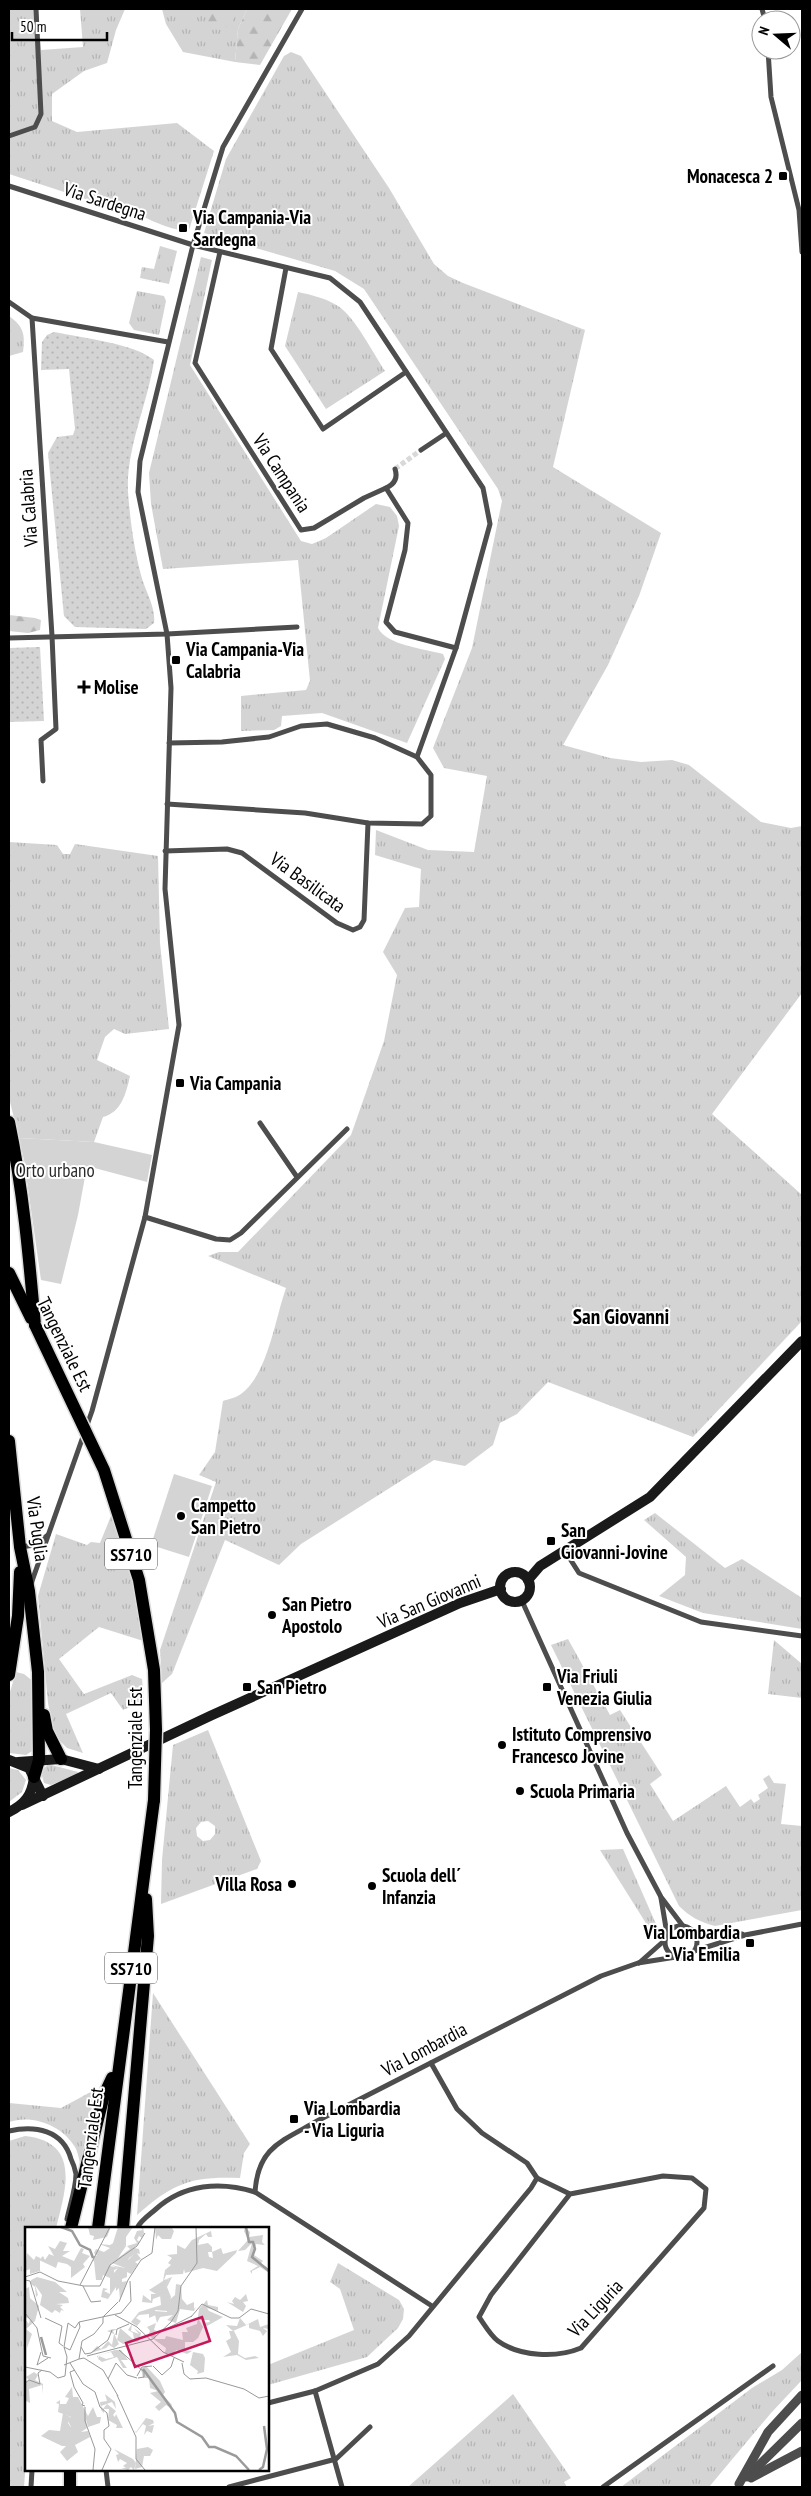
<svg xmlns="http://www.w3.org/2000/svg" width="811" height="2496" viewBox="0 0 811 2496" font-family="'PT Sans Narrow',sans-serif">
	<style>
		.grass { fill: url(#grass-tufts); fill-rule: evenodd }
		.forest { fill: url(#forest-firs) }
		.park { fill: url(#park-dots) }
		.garden { fill: #d4d4d4 }
		.lines { fill: none; stroke-linecap: round; stroke-linejoin: round }
		.minor-tunnel { stroke: #d9d9d9; stroke-width: 5; stroke-dasharray: 5 2.5; stroke-linecap: butt }
		.primary-casing { stroke: #dbdbdb; stroke-width: 15 }
		.minor { stroke: #4d4d4d; stroke-width: 5 }
		.tertiary { stroke: #4d4d4d; stroke-width: 9 }
		.secondary { stroke: #1a1a1a; stroke-width: 10 }
		.primary { stroke: #000; stroke-width: 12 }
		.primary-bridge-casing { stroke: #dbdbdb; stroke-width: 15; stroke-linecap: butt }
		.primary-bridge { stroke: #000; stroke-width: 12 }
		.poi-dot { fill: #000; stroke: #fff; stroke-width: 2 }
		.labels { text-anchor: middle; dominant-baseline: central; stroke-width: 4; stroke-linejoin: round; paint-order: stroke }
		.shield { fill: #fff; stroke: #4c4c4c; stroke-width: 1 }
		.shield-label { font-size: 18px; font-weight: bold; fill: #000 }
		.poi-label { font-size: 19px; font-weight: bold; fill: #000; stroke: #fff; text-anchor: start }
		.street-label { font-size: 19px; fill: #000; stroke: #fff }
		.park-label { font-size: 19px; fill: #2b2b2b; stroke: #fff }
		.quarter-label { font-size: 21px; font-weight: bold; fill: #000; stroke: #fff }
		.inset-river { fill: none; stroke: #9b9b9b; stroke-width: 2.5 }
		.inset-road { fill: none; stroke: #999; stroke-width: 1 }
		.view { fill: #c2185b; fill-opacity: 0.15; stroke: #c2185b; stroke-width: 2.5 }
		.inset-edge { fill: none; stroke: #000; stroke-width: 2.5 }
	</style>
	<defs>
		<pattern id="grass-tufts" width="24" height="20" patternUnits="userSpaceOnUse" patternTransform="scale(1.25)"><rect width="24" height="20" fill="#d4d4d4"/><path d="M3 7l-1-3M5 7V3M7 7l1-3M15 17l-1-3M17 17v-4M19 17l1-3" fill="none" stroke="#b4b4b4"/></pattern>
		<pattern id="forest-firs" width="22" height="20" patternUnits="userSpaceOnUse" patternTransform="scale(1.25)"><rect width="22" height="20" fill="#d4d4d4"/><path d="M5 1l3.5 6h-7zM16 11l3.5 6h-7z" fill="#b4b4b4"/></pattern>
		<pattern id="park-dots" width="8" height="8" patternUnits="userSpaceOnUse" patternTransform="scale(1.25)"><rect width="8" height="8" fill="#d4d4d4"/><path d="M2 2h.1M6 6h.1" fill="none" stroke="#b4b4b4" stroke-width="1.8" stroke-linecap="round"/></pattern>
	</defs>
	<rect width="100%" height="100%" fill="#fff"/>
	<g class="grass">
		<path d="M9,9h29l3,41 42,-3 -3,-38h45l-9,21 -9,33 -23,8 -32,23v27l25,11 100,-9 37,28 -25,79c-21,3 -57,-21 -79,-28l-6,3 -95,-31z"/>
		<polygon points="162,9 247,9 238,29 235,62 183,52 166,24"/>
		<path d="M291,52l10,4 88,132 45,76 14,12 15,7 122,47 -32,137 108,66 -22,63 -31,69 -45,80 47,13 31,4 31,-2 17,5 72,57 30,6 11,-2v167l-90,121 90,81v126l-109,116 -145,-55 -31,32 -17,9 -7,22 -28,21 -31,-6 -133,84 -22,21 -54,-25 -53,134 -10,9 -2,-33 56,-168 -17,-7 16,-23 8,-51c5,-2 13,-3 18,-7 27,-20 34,-75 45,-106l-78,-32 11,-4h19l113,-117 33,-94 13,-66 -14,-23 22,-44 14,-1 2,-38 -46,-14 1,-25 52,20 46,2 13,-76 -43,-8 -11,-20 39,-100 30,-147 -4,-12 -134,-200 -29,-18 -131,-38 22,-74 58,-103z"/>
		<polygon points="160,246 177,251 169,284 140,278 142,267 154,269"/>
		<path d="M201,257l11,3 -22,105 111,176 11,3 14,-6 50,-34 14,3 7,9 2,10 -21,102c8,17 47,21 65,26l2,5 -38,84 -85,-30 -40,3 -1,10 -7,4 -33,1v-35l65,-6 4,-9 -12,-121 -135,9 -12,-65 -2,-31z"/>
		<polygon points="137,291 164,296 166,301 159,335 134,330 129,323"/>
		<path d="M298,292c14,3 27,6 40,14 17,11 35,47 47,65l-59,38 -41,-63z"/>
		<path d="M9,316c15,11 16,18 14,36l-14,4z"/>
		<path d="M9,842l48,3 6,9h7l5,-10 83,12 2,87 9,86 -44,5 -11,-5 -9,8 -8,23 33,16c-4,17 -8,36 -27,41l-9,25 -75,-4 -10,-40z"/>
		<polygon points="125,1510 145,1582 156,1645 99,1627 59,1659 84,1694 132,1675 142,1679 144,1701 123,1710 111,1693 66,1714 83,1753 67,1748 60,1741 53,1729 48,1703 38,1596 56,1534 87,1545 91,1542 100,1543 111,1516"/>
		<polygon points="655,1513 725,1568 742,1559 802,1598 802,1629 703,1613 659,1596 685,1575 686,1557 644,1520"/>
		<path d="M568,1639l42,76 10,-5 42,65 -12,9 23,37 53,-35 14,21 11,-8 3,4 6,-4 -2,-4 10,-7 -5,-9 6,-4 5,8 12,1 -5,40 21,2v84l-87,16c-15,-4 -25,-9 -36,-20l-128,-261z"/>
		<polygon points="774,1640 802,1664 802,1698 768,1694"/>
		<polygon points="16,1672 24,1674 34,1682 35,1743 32,1751 26,1755 9,1753 9,1695"/>
		<path d="M208,1730l53,131 -4,8 -96,35 1,-44 11,-115zM208,1821l7,5v8l-5,6 -7,1 -6,-5 -1,-8 5,-6z"/>
		<polygon points="48,1764 78,1772 77,1775 51,1785 44,1783 41,1772"/>
		<polygon points="9,1768 18,1770 26,1780 22,1792 9,1802"/>
		<polygon points="623,1849 656,1924 654,1936 600,1850"/>
		<path d="M153,1993l97,151 -6,9 -4,25c-49,-2 -67,5 -103,37z"/>
		<path d="M98,2088l-8,26 -9,52c-2,-6 -3,-14 -6,-19 -13,-22 -43,-33 -66,-25v-19l52,5z"/>
		<path d="M25,2136c56,6 41,53 31,92h-30v232l-2,27h-15v-346z"/>
		<polygon points="338,2263 399,2300 404,2309 403,2319 398,2328 367,2357 268,2385 268,2365 354,2330 340,2289 330,2282"/>
		<polygon points="802,2352 802,2380 771,2413 709,2487 621,2487 752,2388 782,2370"/>
		<polygon points="513,2394 571,2478 564,2482 567,2487 408,2487"/>
	</g>
	<g class="forest">
		<polygon points="204,9 232,9 235,16 229,26 217,30 209,26"/>
		<polygon points="247,9 292,9 260,65 235,62 238,29"/>
		<polygon points="9,615 35,618 41,620 40,630 28,633 9,631"/>
	</g>
	<g class="park">
		<path d="M54,332c28,6 79,11 100,28 -6,44 -28,87 -26,132 2,27 6,57 13,83 4,16 15,32 13,48l-8,6 -71,-2 -11,-11 -16,-163 9,-16 16,-2 2,-6 -6,-60 -28,1 1,-28 5,-7z"/>
		<polygon points="40,647 44,721 9,722 9,648"/>
	</g>
	<g class="garden">
		<polygon points="19,1138 94,1142 152,1155 147,1182 87,1166 78,1215 61,1284 41,1280 24,1160"/>
		<polygon points="174,1474 212,1486 189,1557 151,1545"/>
	</g>
	<g class="lines">
		<polyline class="minor-tunnel" points="395,469 421,450"/>
		<defs>
			<g id="primary">
				<path d="M9,1122c14,67 20,135 26,203"/>
				<polyline points="9,1273 31,1318"/>
				<polyline points="9,1441 20,1547 29,1591 38,1672 39,1760 34,1777"/>
				<polyline points="9,1675 18,1616 20,1572"/>
				<polyline points="44,1715 47,1731 61,1759"/>
				<polyline points="71,2228 104,2095 112,2078"/>
				<polyline points="98,2228 154,1800"/>
				<polyline points="123,2228 148,1936 146,1899"/>
				<polyline points="70,2487 70,2470"/>
			</g>
		</defs>
		<use href="#primary" class="primary-casing"/>
		<g class="minor">
			<polyline points="762,9 765,20"/>
			<polyline points="768,50 771,97 799,210 802,252"/>
			<polyline points="9,136 35,127 41,114 36,9"/>
			<polyline points="9,186 193,245 330,278 360,302 483,488 490,524 456,648 417,757"/>
			<polyline points="220,252 195,363 301,530 314,528 364,498 386,488 408,523 405,550 386,622 395,632 456,648"/>
			<polyline points="286,268 271,349 323,429 406,372"/>
			<polyline points="9,302 32,318 168,342"/>
			<polyline points="32,318 52,636 56,729 41,740 43,781"/>
			<polyline points="421,450 445,434"/>
			<path d="M386,488c9,-4 12,-10 9,-19"/>
			<polyline points="9,638 167,634 297,627"/>
			<polyline points="167,804 305,813 368,823 422,824 431,816 431,775 417,757 375,738 327,724 301,726 269,737 222,742 169,743"/>
			<polyline points="165,851 227,849 242,853 337,923 353,930 360,927 364,920 368,823"/>
			<polyline points="260,1123 297,1177"/>
			<polyline points="145,1217 216,1239 230,1240 241,1233 347,1129"/>
			<polyline points="20,1547 35,1545 48,1535"/>
			<polyline points="565,1551 579,1573 701,1622 802,1636"/>
			<polyline points="31,1584 92,1411 145,1217 179,1025 165,889 171,688 167,634 138,492 140,461 193,245 223,147 302,9"/>
			<polyline points="522,1601 627,1833 661,1897 683,1926"/>
			<polyline points="661,1898 667,1934"/>
			<circle cx="681" cy="1942" r="16"/>
			<polyline points="692,1930 742,1934"/>
			<polyline points="694,1951 745,1935 802,1924"/>
			<polyline points="639,1963 665,1940"/>
			<path d="M431,2063l26,46 25,24 45,30 10,15 33,16 93,-18 29,2 14,11 -2,19 -123,140c-24,10 -61,9 -83,-7 -7,-5 -14,-17 -19,-24l12,-22 79,-101"/>
			<path d="M9,2131c26,-6 54,-1 62,28 2,4 4,10 5,15 0,14 -6,31 -9,45"/>
			<path d="M255,2192c3,-46 28,-51 64,-72l282,-144 37,-13 38,-6"/>
			<path d="M137,2228c4,-8 12,-13 19,-19 28,-25 64,-28 99,-17l177,114"/>
			<polyline points="315,2391 342,2487"/>
			<polyline points="268,2403 315,2391 378,2364 409,2336 531,2188 537,2178"/>
			<polyline points="106,2470 108,2487"/>
			<polyline points="31,2487 32,2470"/>
			<polyline points="229,2487 336,2459 370,2427"/>
			<polyline points="603,2487 773,2366"/>
		</g>
		<g class="tertiary">
			<polyline points="747,2477 802,2423"/>
			<polyline points="751,2478 802,2451"/>
			<polyline points="739,2484 768,2432 802,2395"/>
		</g>
		<g class="secondary">
			<circle cx="515" cy="1587" r="15"/>
			<polyline points="528,1580 540,1566 650,1497 802,1341"/>
			<polyline points="9,1760 29,1768 43,1796"/>
			<polyline points="18,1762 61,1759 99,1769"/>
			<polyline points="22,1805 210,1716 460,1603 501,1589"/>
			<path d="M9,1812c16,-8 23,-17 25,-35"/>
		</g>
		<use href="#primary" class="primary"/>
		<defs>
			<polyline id="primary-bridge" points="35,1325 104,1470 139,1580 154,1670 156,1730 154,1800"/>
		</defs>
		<use href="#primary-bridge" class="primary-bridge-casing"/>
		<use href="#primary-bridge" class="primary-bridge"/>
	</g>
	<g class="poi-dot">
		<rect x="778" y="171" width="10" height="10" rx="2.5"/>
		<rect x="178" y="223" width="10" height="10" rx="2.5"/>
		<rect x="171" y="655" width="10" height="10" rx="2.5"/>
		<path d="M81.5 679.5h5v5h5v5h-5v5h-5v-5h-5v-5h5z"/>
		<rect x="175" y="1078" width="10" height="10" rx="2.5"/>
		<circle cx="181" cy="1516" r="5"/>
		<rect x="546" y="1536" width="10" height="10" rx="2.5"/>
		<circle cx="272" cy="1615" r="5"/>
		<rect x="242" y="1682" width="10" height="10" rx="2.5"/>
		<rect x="542" y="1682" width="10" height="10" rx="2.5"/>
		<circle cx="502" cy="1745" r="5"/>
		<circle cx="520" cy="1791" r="5"/>
		<circle cx="292" cy="1884" r="5"/>
		<circle cx="372" cy="1886" r="5"/>
		<rect x="745" y="1938" width="10" height="10" rx="2.5"/>
		<rect x="289" y="2114" width="10" height="10" rx="2.5"/>
	</g>
	<g class="labels">
		<g class="shield">
			<rect x="105" y="1538.5" width="52" height="31" rx="4"/>
			<rect x="105" y="1952.5" width="52" height="31" rx="4"/>
		</g>
		<g class="shield-label">
			<text x="131" y="1554">SS710</text>
			<text x="131" y="1968">SS710</text>
		</g>
		<g class="poi-label">
			<text x="773" y="176" text-anchor="end">Monacesca 2</text>
			<text x="193" y="217">Via Campania-Via<tspan x="193" dy="22">Sardegna</tspan></text>
			<text x="186" y="649">Via Campania-Via<tspan x="186" dy="22">Calabria</tspan></text>
			<text x="94" y="687">Molise</text>
			<text x="190" y="1083">Via Campania</text>
			<text x="191" y="1505">Campetto<tspan x="191" dy="22">San Pietro</tspan></text>
			<text x="561" y="1530">San<tspan x="561" dy="22">Giovanni-Jovine</tspan></text>
			<text x="282" y="1604">San Pietro<tspan x="282" dy="22">Apostolo</tspan></text>
			<text x="557" y="1676">Via Friuli<tspan x="557" dy="22">Venezia Giulia</tspan></text>
			<text x="257" y="1687">San Pietro</text>
			<text x="512" y="1734">Istituto Comprensivo<tspan x="512" dy="22">Francesco Jovine</tspan></text>
			<text x="530" y="1791">Scuola Primaria</text>
			<text x="382" y="1875">Scuola dell´<tspan x="382" dy="22">Infanzia</tspan></text>
			<text x="282" y="1884" text-anchor="end">Villa Rosa</text>
			<text x="740" y="1932" text-anchor="end">Via Lombardia<tspan x="740" dy="22">- Via Emilia</tspan></text>
			<text x="304" y="2108">Via Lombardia<tspan x="304" dy="22">- Via Liguria</tspan></text>
		</g>
		<g class="street-label">
			<text transform="translate(105 201) rotate(18)">Via Sardegna</text>
			<text transform="translate(282 473) rotate(57)">Via Campania</text>
			<text transform="translate(28 508) rotate(-94)">Via Calabria</text>
			<text transform="translate(308 882) rotate(36)">Via Basilicata</text>
			<text transform="translate(65 1344) rotate(64)">Tangenziale Est</text>
			<text transform="translate(38 1529) rotate(82)">Via Puglia</text>
			<text transform="translate(429 1601) rotate(-23)">Via San Giovanni</text>
			<text transform="translate(135 1738) rotate(-90)">Tangenziale Est</text>
			<text transform="translate(424 2049) rotate(-28)">Via Lombardia</text>
			<text transform="translate(90 2138) rotate(-83)">Tangenziale Est</text>
			<text transform="translate(595 2308) rotate(-47)">Via Liguria</text>
		</g>
		<g class="park-label">
			<text x="55" y="1170">Orto urbano</text>
		</g>
		<g class="quarter-label">
			<text x="621" y="1316">San Giovanni</text>
		</g>
	</g>
	<g transform="translate(25 2227)">
		<rect width="244" height="244" fill="#fff"/>
		<path d="M93,0h15l-7,10v9l-13,-3zM186,4l1,6h5h-9l-2,-3 -7,6 -1,5 10,-2 4,4v5h-4l1,5 4,1 -1,-6 9,-4 2,6 14,-4 -1,3 -19,18 -14,-3 -18,5 -1,-4 -1,5 -17,1 -2,5 5,-1 -8,17 -8,3 -1,4 -10,-1 1,-7 8,6v-7h5l-7,-4 14,-9 2,-11 6,-5 -3,-2 4,-5 -5,-3 10,-1v-9l8,4 7,-9zM111,25l5,7 -6,3 3,2 -7,10 -4,-2v5l-5,2v3l5,-1 -7,19 -1,-12 -3,3v-4l-8,12 -7,-2 2,-9 5,1 -4,2 6,3v-16l8,-10 -7,-3 14,3v-5zM2,26l7,7 2,-4 4,2v13l-10,3v-5l-5,2zM151,57l5,1 1,14 5,6 7,-3v7l2,-2 -2,4 -14,-2 -4,14 -9,-3 6,-5 -13,2 -3,6 -3,-12 13,1v-10l8,-7zM4,60l1,11 9,8 -4,15 -9,8 6,5 -5,14 -2,-29 4,5 1,-5 -5,-2v-28zM221,67l2,7 -5,1 3,4 -3,6 -16,-10 7,2 -2,-3 3,-4 5,3zM182,73l1,5 10,2v4l-11,-3 2,3 14,6 -16,9 -5,-3 8,-1 -1,-2h-10l4,7 -5,11 -5,4h-8v8l7,1 -5,3 -11,-4 -3,6 -8,-3 1,-5 -18,-13 2,-4 -3,-4 9,-4 -2,7 3,1 -5,3 4,1 -1,4h10l1,-3 17,4 -1,-8h6l-2,-4 11,-4 2,-15zM107,97l-1,7 8,3 -5,-6 7,5 -2,8 -16,3 -6,-4 2,4 -5,4 -5,-3 -3,3 -15,5 6,-7 4,3 7,-8 4,4 2,-11 -7,-3 6,-2h4l-4,2 4,9 3,-12 14,12 -1,-7 -5,-3zM204,104h5l5,10 -1,13 7,4 10,-2 4,2 -13,2 -9,-5 -14,2 8,-5 -5,-11 5,-3zM90,123h6l7,10h-7l6,8h-4l-6,-11 -15,5 -4,-3 1,-3 7,3 8,-2 -3,-5 -12,3 -2,3v-2zM9,145l4,3 -3,5 8,4 -1,10v-9l-13,4 1,14 -4,-2 -1,-18 4,-3 -3,-3zM47,160l1,10h5l10,19 5,-9 4,10h4l-1,6 -12,4 -2,-8 1,9 -6,4 7,-1 2,6 -15,8 3,7 -11,9 -7,-9 7,-7v-14l4,-4 -4,-8 4,-2 -13,-5 1,-8 -3,-1 4,-3v4h6l3,-6 -8,-2 4,1zM121,191l7,2 1,3 -6,3 6,-1 -2,8 -5,-2 -3,4 2,-9 -3,-2 -7,9 -2,-3 2,2zM123,220l5,3 -3,6h-6l-2,11 -7,2 2,-20z" fill="#d4d4d4"/>
		<path d="M130,0h16l3,4 -3,8h-9l-4,-4 -2,5zM220,0l5,5 -1,5 14,-2 -1,7 3,3 -9,-1 -2,11 9,6 -3,3 7,3 2,6 -9,-6 -8,4v3l-2,-3 8,-5 -11,-5 5,-18 -7,7 -7,1 10,-11 -4,-9zM12,50l18,5 12,10h-8l9,6 1,5 -13,1 7,1 -3,2 4,4 -3,-1 -1,3 -5,-3 -3,3 -12,-8 2,-10 -7,-10 3,10 -2,2 -1,-10 -4,-3v-4zM147,50l-5,10 4,10 -4,14 -12,-1 1,5 -7,3v-4l-10,1 -3,3 5,3 -4,5 -6,-4 8,-10 22,-7 -1,-10 9,-16 -5,1zM215,91l6,7 12,-6 2,8 9,-3v5l-6,-1 4,3 -4,5 -3,-5 -11,-3v-4l-16,7 -7,-6 11,1zM121,139l14,15 5,11 -2,3 9,10 -1,3 -5,-3 -7,6 -4,-4 6,-5 -11,-9 8,-2 -8,-3 -1,-10h-6l-2,-9zM80,167l10,8 1,7 -4,-7 -11,4 2,3 4,-5 9,7 -3,4 2,2 1,-3 7,14h-7l1,-3 -9,-5 1,-11h-5v4l-3,-3 -1,-8 7,-1zM89,222l19,10 3,4 -2,7 -3,-3 -3,3 -7,-2h5l-3,-2 4,-3 -7,-4 -2,3 -2,-7 3,-1z" fill="#d4d4d4"/>
		<path d="M168,125l10,2 2,4 -1,14 -7,2 1,-3 -8,-6z" fill="#d4d4d4"/>
		<path d="M63,0h22v2l-3,8 -14,3 1,-4 -4,-1zM115,0h3l1,6 -2,5 -3,-2 -2,4 3,2 -6,6 5,1 1,5 -4,-1 -7,5 -4,10 -13,-5 -2,3 9,2 -5,2v6l-4,2 -7,-3 -1,5h-6l-2,-19 -7,2 6,-2v-5h4l-3,-3 2,-4 8,3 6,-4 -11,-4 11,1 5,-3 11,4 -8,12 12,-9 -3,-3 10,-3 -3,-5 3,-7 6,-1zM35,14l7,2 -4,8h7l-8,5 12,5 7,-13 3,1 -2,4 8,3 -7,8 2,3 -14,11v-11l-4,-3 -9,-2 -2,6 -17,-8 4,-4 2,4 4,-6 5,2 -6,-10 7,3zM38,186l7,4 -2,6 4,6 -5,2v15h-5l-21,-10 8,-6 11,1z" fill="#d4d4d4"/>
		<path class="inset-river" d="M36,0l11,4 8,14 10,5 3,8M221,0l3,15h4l2,7 -3,8 17,14M16,110l5,18M118,142l32,44 2,9 25,15 7,10h6l21,9 13,14M234,243l4,-3 4,-18 -3,-23"/>
		<path class="inset-road" d="M0,50l15,-5 18,9M0,53l5,1 11,37M103,53l13,-20 11,-7 3,-26M33,54l26,5M55,58l30,-58M58,59l8,16 10,-1M59,59h16l10,-21 27,-19 8,-13M94,75l9,-22M0,86l12,15 6,28 8,2M90,88l22,12 26,25 21,10M166,90l11,-13 29,14h8l12,-9 18,5M20,91l17,8M37,99l-3,17 4,3M143,101l24,-12M91,108l1,-6 12,-5M39,120l4,-24 7,5 4,-6M39,120l6,3 10,-23 -1,-5 42,-9 10,-12 -1,-20M56,120l4,7 6,-1 17,-13 4,-10M94,123l25,22v5l-6,1M16,125l-4,13 11,-7M62,129l66,-17 18,-17 7,-11 3,-25 16,-23 -1,-36M54,132l5,-1 19,12 15,26M45,136l13,21 12,8 5,15 7,6 2,13 -5,4v9l7,10 -9,21M157,136l2,11 6,5 16,-1 38,11 15,9 10,-2M39,138l15,-6 3,-18 12,-7 9,-11v-6l15,-15M128,139l9,9 9,-8 3,-9M0,140l25,5 8,6 7,-2 2,-19 -3,-10M50,143l-5,2 4,15 9,16 -1,2 3,1M112,149l5,-9 10,-1M83,152l8,-16 11,12 10,3M0,156l4,-3 11,4 -2,-11 4,-3M92,168l19,42v22l9,11M60,180v14l10,28 -2,21"/>
		<path class="view" d="M177,90l8,24 -75,26 -9,-24z"/>
		<rect width="244" height="244" class="inset-edge"/>
	</g>
	<rect width="811" height="2496" fill="none" stroke="#000000" stroke-width="20"/>
	<g transform="translate(776 35) rotate(289)"><circle r="24" fill="#ffffff" stroke="#999999"/>
	<path d="M0-4L9 19L0 12L-9 19Z" fill="#000000"/>
	<text y="-8" font-size="14" font-weight="bold" text-anchor="middle" fill="#000000">N</text>
	</g>
	<path d="M12 32v8h95v-8" fill="none" stroke="#000000" stroke-width="2.5"/>
	<text x="20" y="32" font-size="15" fill="#000000" stroke="#ffffff" stroke-width="4" paint-order="stroke">50 m</text>
</svg>
